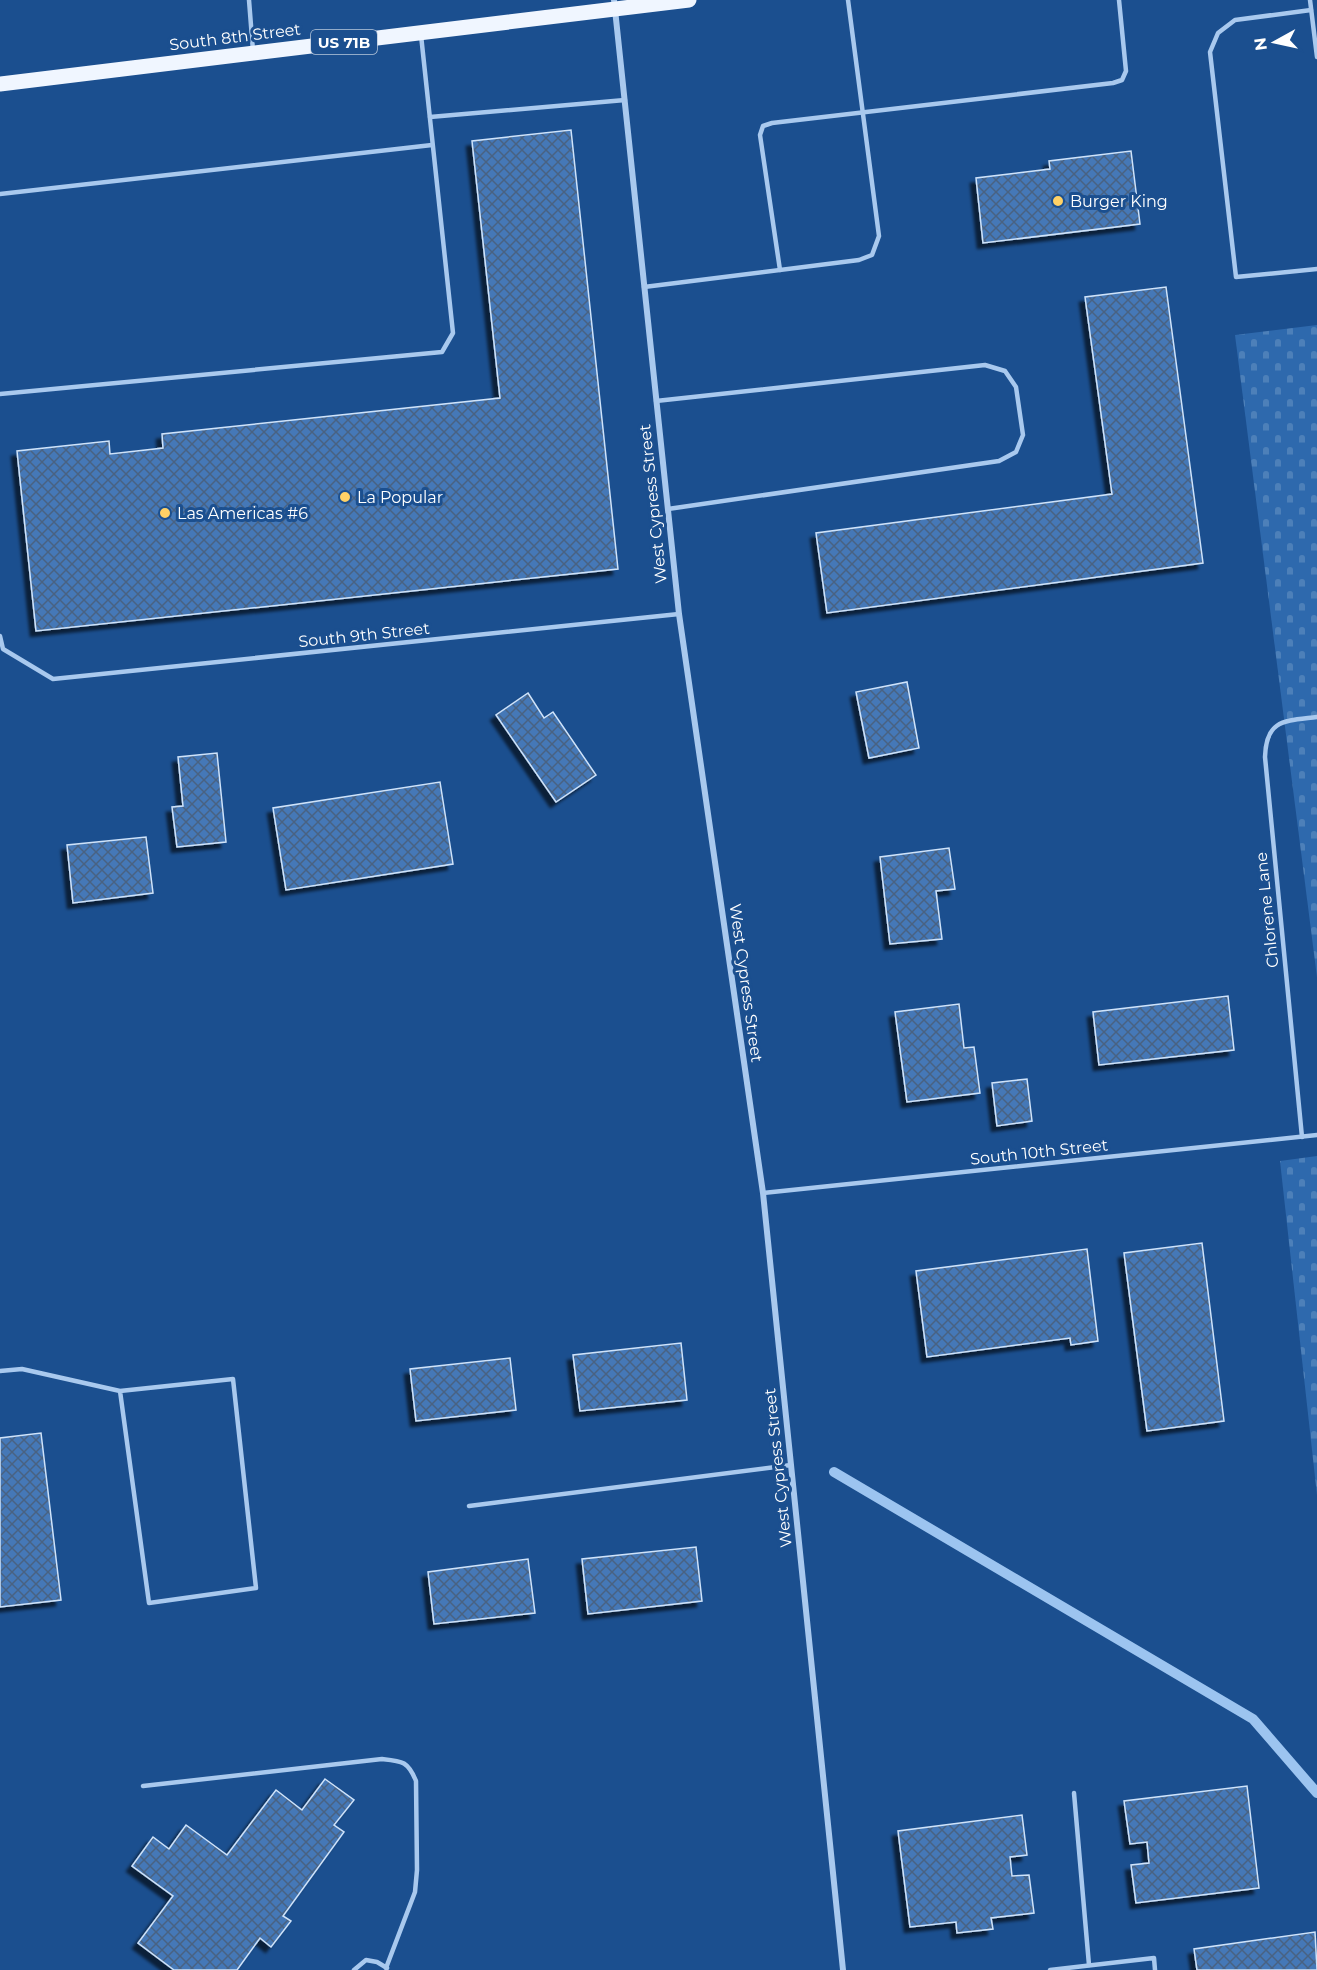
<svg xmlns="http://www.w3.org/2000/svg" width="1317" height="1970" viewBox="0 0 1317 1970" font-family="Montserrat,sans-serif">
	<style>
		.cemetery { fill: url(#cemetery-stones) }
		.lines { fill: none; stroke-linecap: round; stroke-linejoin: round }
		.stream { stroke: #9cc4f0; stroke-width: 10 }
		.building { fill: url(#building-cross-hatch); stroke: #cfe3fa; stroke-width: 1.5; filter: url(#shadow) }
		.lane { stroke: #a9c9ee; stroke-width: 4.5 }
		.street { stroke: #a9c9ee; stroke-width: 6 }
		.primary { stroke: #f0f6ff; stroke-width: 15 }
		.poi-dot { fill: #ffd166; stroke: #1b4f8f; stroke-width: 2 }
		.labels { text-anchor: middle; dominant-baseline: central; stroke-width: 6; stroke-linejoin: round; paint-order: stroke }
		.shield { fill: #1b4f8f; stroke: #bbcadd; stroke-width: 1.5 }
		.shield-label { font-size: 15px; font-weight: bold; fill: #fff }
		.street-label { font-size: 16px; fill: #fff; stroke: #1b4f8f }
		.poi-label { font-size: 16px; fill: #fff; stroke: #1b4f8f; text-anchor: start }
	</style>
	<defs>
		<pattern id="cemetery-stones" width="16" height="16" patternUnits="userSpaceOnUse" patternTransform="scale(1.5)"><rect width="16" height="16" fill="#2e69ad"/><path d="M2 7V4a2 2 0 0 1 4 0v3zM10 15v-3a2 2 0 0 1 4 0v3z" fill="#4d80b9"/></pattern>
		<pattern id="building-cross-hatch" width="8" height="8" patternUnits="userSpaceOnUse" patternTransform="scale(1.5)"><rect width="8" height="8" fill="#4478b7"/><path d="M0 0l8 8M0 8l8-8" fill="none" stroke="#486282"/></pattern>
		<filter id="shadow"><feDropShadow dx="-5.5" dy="5.5" stdDeviation="1.5" flood-color="#0009"/></filter>
	</defs>
	<rect width="100%" height="100%" fill="#1b4f8f"/>
	<g class="cemetery">
		<polygon points="1317,325 1317,977 1235,335"/>
		<polygon points="1317,1156 1317,1495 1280,1161"/>
	</g>
	<g class="lines">
		<polyline class="stream" points="834,1472 1253,1719 1317,1793"/>
	</g>
	<g class="building">
		<polygon points="571,130 618,569 36,631 17,451 109,441 110,454 163,448 162,434 500,398 472,141"/>
		<polygon points="1131,151 1140,224 983,243 976,178 1050,169 1049,161"/>
		<polygon points="1166,287 1203,563 827,613 816,533 1112,494 1085,297"/>
		<polygon points="907,682 919,748 869,758 856,692"/>
		<polygon points="528,693 544,718 553,712 596,775 556,802 496,715"/>
		<polygon points="217,753 226,842 177,847 172,807 183,806 178,757"/>
		<polygon points="440,782 453,864 286,890 273,808"/>
		<polygon points="146,837 153,893 73,903 67,845"/>
		<polygon points="949,848 955,889 936,891 942,939 890,944 880,857"/>
		<polygon points="1228,996 1234,1050 1099,1065 1093,1012"/>
		<polygon points="959,1004 964,1048 974,1047 980,1093 907,1102 895,1012"/>
		<polygon points="1027,1079 1032,1121 997,1126 992,1083"/>
		<polygon points="1202,1243 1224,1421 1147,1431 1124,1253"/>
		<polygon points="1087,1249 1098,1341 1071,1345 1070,1338 927,1357 916,1271"/>
		<polygon points="681,1343 687,1400 580,1411 573,1355"/>
		<polygon points="510,1358 516,1410 416,1421 410,1369"/>
		<polygon points="41,1433 61,1600 0,1607 0,1438"/>
		<polygon points="696,1547 702,1601 588,1614 582,1559"/>
		<polygon points="528,1559 535,1613 434,1624 428,1572"/>
		<polygon points="325,1779 354,1800 334,1825 344,1832 283,1916 291,1921 271,1947 260,1938 237,1970 174,1970 138,1943 173,1896 132,1866 153,1837 169,1849 186,1825 227,1855 276,1790 302,1810"/>
		<polygon points="1247,1786 1259,1888 1136,1903 1131,1865 1149,1863 1147,1842 1130,1844 1124,1801"/>
		<polygon points="1022,1815 1027,1855 1010,1857 1012,1876 1029,1875 1034,1913 991,1918 993,1929 957,1933 956,1922 910,1927 898,1831"/>
		<polygon points="1315,1932 1317,1970 1197,1970 1194,1949"/>
	</g>
	<g class="lines">
		<g class="lane">
			<polyline points="249,0 253,51"/>
			<polyline points="1310,0 1317,57"/>
			<polyline points="1311,10 1235,20 1218,33 1210,52 1236,277 1317,269"/>
			<polyline points="430,117 625,100"/>
			<polyline points="0,194 432,145"/>
			<polyline points="780,270 760,135 763,126 772,123 1113,83 1122,80 1126,71 1119,0"/>
			<polyline points="644,287 859,260 872,255 879,236 848,0"/>
			<polyline points="0,394 442,352 453,333 421,35"/>
			<polyline points="656,401 985,365 1005,371 1016,387 1023,435 1016,452 999,461 668,509"/>
			<polyline points="0,636 3,649 53,679 679,614"/>
			<path d="M1302,1137l-37,-380c1,-38 20,-36 52,-40"/>
			<polyline points="763,1193 1317,1135"/>
			<polyline points="0,1371 22,1369 120,1391 233,1379 256,1588 149,1603 120,1391"/>
			<polyline points="469,1506 791,1465"/>
			<path d="M143,1786l239,-27c20,2 26,2 34,22l1,89 -2,22 -29,76"/>
			<polyline points="1074,1793 1089,1965"/>
			<polyline points="354,1970 366,1960 377,1962 387,1968"/>
			<polyline points="1050,1970 1154,1958 1155,1970"/>
		</g>
		<polyline class="street" points="614,0 679,614 763,1193 843,1970"/>
		<polyline class="primary" points="0,84 689,0"/>
	</g>
	<g class="poi-dot">
		<circle cx="1058" cy="201" r="6"/>
		<circle cx="345" cy="497" r="6"/>
		<circle cx="165" cy="513" r="6"/>
	</g>
	<g class="labels">
		<rect class="shield" x="311" y="30" width="66" height="24" rx="4.5"/>
		<g class="shield-label">
			<text x="344" y="42">US 71B</text>
		</g>
		<g class="street-label">
			<text transform="translate(235 37) rotate(-7)">South 8th Street</text>
			<text transform="translate(653 504) rotate(-96)">West Cypress Street</text>
			<text transform="translate(364 635) rotate(-6)">South 9th Street</text>
			<text transform="translate(1267 910) rotate(-96)">Chlorene Lane</text>
			<text transform="translate(746 983) rotate(82)">West Cypress Street</text>
			<text transform="translate(1039 1152) rotate(-6)">South 10th Street</text>
			<text transform="translate(778 1468) rotate(-96)">West Cypress Street</text>
		</g>
		<g class="poi-label">
			<text x="1070" y="201">Burger King</text>
			<text x="357" y="497">La Popular</text>
			<text x="177" y="513">Las Americas #6</text>
		</g>
	</g>
	<g transform="translate(1275 42) rotate(262)" stroke="#1b4f8f" stroke-width="4.5" paint-order="stroke">
	<path d="M0-4.5L10 22L0 15L-10 22Z" fill="#ffffff"/>
	<text y="-9" font-size="16" font-weight="bold" text-anchor="middle" fill="#ffffff">N</text>
	</g>
</svg>
